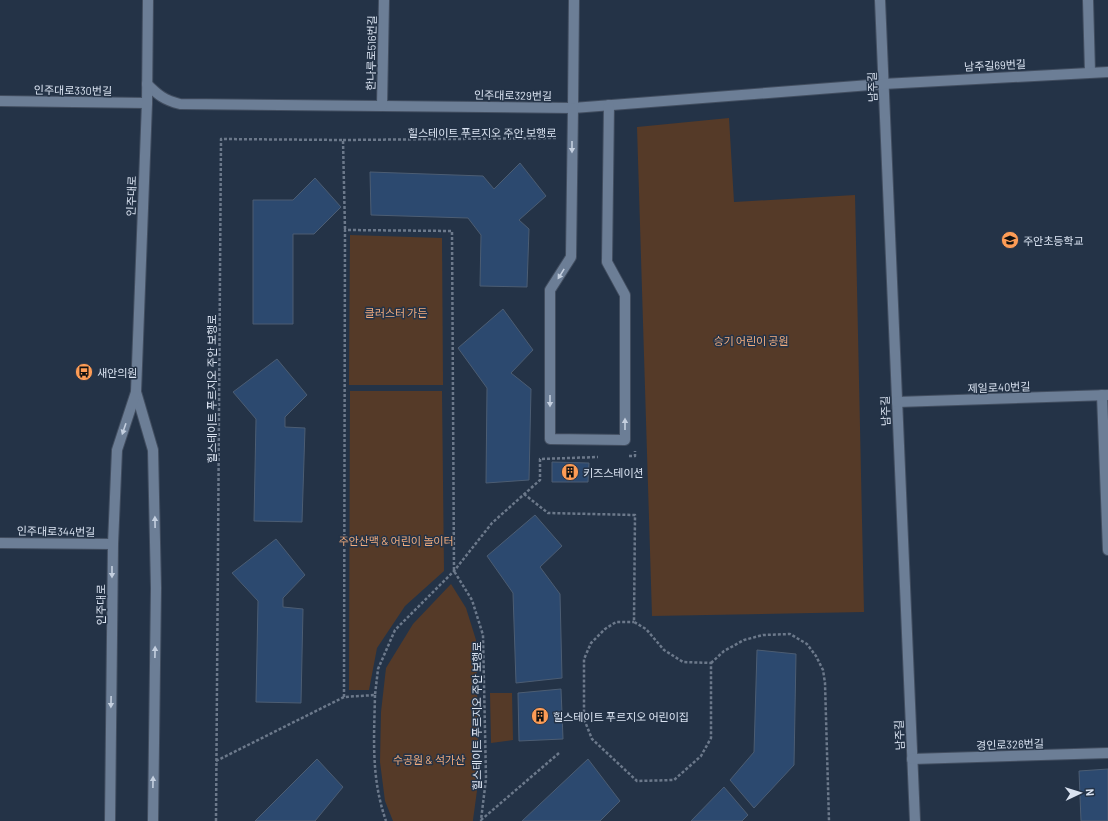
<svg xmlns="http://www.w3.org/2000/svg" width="1108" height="821" viewBox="0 0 1108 821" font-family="Barlow,'Noto Sans KR',sans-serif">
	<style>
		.green { fill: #553a28 }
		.building { fill: #2c496f; stroke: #4c5d73 }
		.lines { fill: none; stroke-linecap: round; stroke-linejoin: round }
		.lane-casing { stroke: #424e60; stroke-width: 12 }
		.street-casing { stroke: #424e60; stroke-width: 12 }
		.secondary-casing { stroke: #424e60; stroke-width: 12 }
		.path { stroke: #6c798b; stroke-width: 2.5; stroke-dasharray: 3 2; stroke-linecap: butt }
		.lane { stroke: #6c7e96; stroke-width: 10 }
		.street { stroke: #6c7e96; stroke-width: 10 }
		.secondary { stroke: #6c7e96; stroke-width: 10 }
		.oneway { fill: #c4cfdf }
		.labels { text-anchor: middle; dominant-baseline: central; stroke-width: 3; stroke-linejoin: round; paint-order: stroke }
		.street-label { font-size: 11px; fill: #dae3f1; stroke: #243347 }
		.poi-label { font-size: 11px; fill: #dae3f1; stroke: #243347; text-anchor: start }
		.park-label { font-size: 11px; fill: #f2ac7d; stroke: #243347 }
	</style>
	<rect width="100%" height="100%" fill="#243347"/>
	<g class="green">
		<polygon points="729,118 734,202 855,195 864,612 652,616 637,127"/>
		<polygon points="350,235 442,238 443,385 349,385"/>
		<polygon points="350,391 442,391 444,571 405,606 377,648 369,690 349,690"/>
		<polygon points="451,584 466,608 476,640 479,776 473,820 473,821 393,821 385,801 380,762 381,712 386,668 413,624"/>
		<polygon points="490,693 512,693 513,740 491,743"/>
	</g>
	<g class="building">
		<polygon points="520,163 546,196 519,220 529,229 527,287 480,286 481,235 468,218 371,215 370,172 483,176 494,189"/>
		<polygon points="315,178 341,207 314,234 293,234 293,324 253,324 253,200 293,200"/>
		<polygon points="503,309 533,350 511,373 531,389 529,480 486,483 487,388 458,348"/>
		<polygon points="277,359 307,395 285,417 285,427 305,428 302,522 254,521 256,419 233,392"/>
		<polygon points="552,462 589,463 588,482 552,482"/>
		<polygon points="535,515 562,546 540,567 560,594 562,678 516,683 513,593 487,556"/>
		<polygon points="276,539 305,575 283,598 283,607 303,609 301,703 256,702 258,601 232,573"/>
		<polygon points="757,650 796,654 794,765 754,808 730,780 754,752"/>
		<polygon points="561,689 563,739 519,741 518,693"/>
		<polygon points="317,759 343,787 315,821 255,821"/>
		<polygon points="588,759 620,801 600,821 522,821"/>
		<polygon points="1108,769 1108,821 1081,821 1079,771"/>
		<polygon points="724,787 748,815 742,821 691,821"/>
	</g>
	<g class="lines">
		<defs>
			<g id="lane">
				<polyline points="880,0 915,821"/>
				<polyline points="1088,0 1090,72"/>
				<path d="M147,84c11,11 17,16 33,20l393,4 310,-24 225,-12"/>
				<polyline points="382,106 384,0"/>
				<polyline points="573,108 574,0"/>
				<polyline points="1102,395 1108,550"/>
				<polyline points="897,402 1108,395"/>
			</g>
			<g id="street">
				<polyline points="0,101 147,103"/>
				<polyline points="573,108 571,257 550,290 550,439 625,440 625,295 607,262 609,105"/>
				<polyline points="0,543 113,544"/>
				<polyline points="912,759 1108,753"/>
			</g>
			<g id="secondary">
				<polyline points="136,392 153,450 156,588 153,821"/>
				<polyline points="110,821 113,544 117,450 136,392 147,103 148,0"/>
			</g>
		</defs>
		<use href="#lane" class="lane-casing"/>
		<use href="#street" class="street-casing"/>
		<use href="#secondary" class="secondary-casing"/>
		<g class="path">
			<polyline points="343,140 557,138"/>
			<polyline points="629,456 635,456 635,451"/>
			<polyline points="524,494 548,513 635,515 634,622 646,629 664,650 683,662 711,663 711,738 701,756 674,780 637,781 592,739 584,719 584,659 591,643 605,629 616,622 634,622"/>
			<polyline points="711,663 724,651 744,640 763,635 790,634 807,644 816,656 823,670 825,683 829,821"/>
			<path d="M375,695c-1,45 -4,83 11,126"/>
			<polyline points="344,697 345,230 452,231 454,571 472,600 483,635 486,779 481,820 559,753"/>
			<polyline points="216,761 344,697 375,695 378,669 395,630 454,571 492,523 540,480 540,459 598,457"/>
			<polyline points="216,821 221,139 343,140 345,230"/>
		</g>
		<use href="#lane" class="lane"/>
		<use href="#street" class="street"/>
		<use href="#secondary" class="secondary"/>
	</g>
	<defs><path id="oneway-solid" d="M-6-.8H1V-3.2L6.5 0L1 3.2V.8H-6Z"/></defs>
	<g class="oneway">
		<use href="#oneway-solid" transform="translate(572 147) rotate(90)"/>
		<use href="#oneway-solid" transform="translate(561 274) rotate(122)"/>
		<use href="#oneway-solid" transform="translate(550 401) rotate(90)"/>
		<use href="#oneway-solid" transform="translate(625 424) rotate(-90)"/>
		<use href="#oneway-solid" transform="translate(124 429) rotate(109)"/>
		<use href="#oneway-solid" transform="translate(155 522) rotate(-91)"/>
		<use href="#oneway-solid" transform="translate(112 572) rotate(90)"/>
		<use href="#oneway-solid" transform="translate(155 652) rotate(-89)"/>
		<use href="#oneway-solid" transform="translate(111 702) rotate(91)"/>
		<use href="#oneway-solid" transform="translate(153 782) rotate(-89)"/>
	</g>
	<defs>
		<symbol id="school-disc" viewBox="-11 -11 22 22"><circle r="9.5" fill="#fd9c56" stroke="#243347"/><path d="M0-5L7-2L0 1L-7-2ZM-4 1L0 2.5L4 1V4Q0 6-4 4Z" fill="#111"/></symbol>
		<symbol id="bus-disc" viewBox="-11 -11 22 22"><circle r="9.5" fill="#fd9c56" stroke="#243347"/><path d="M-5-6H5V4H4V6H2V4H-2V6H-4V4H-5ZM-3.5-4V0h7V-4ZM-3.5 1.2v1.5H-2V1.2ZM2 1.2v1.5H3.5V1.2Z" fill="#111"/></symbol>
		<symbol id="building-disc" viewBox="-11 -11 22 22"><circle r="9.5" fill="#fd9c56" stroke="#243347"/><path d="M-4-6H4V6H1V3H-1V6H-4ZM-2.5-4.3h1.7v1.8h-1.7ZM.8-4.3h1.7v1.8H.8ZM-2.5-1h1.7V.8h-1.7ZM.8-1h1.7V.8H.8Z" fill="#111"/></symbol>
	</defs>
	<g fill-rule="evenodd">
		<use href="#school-disc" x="1000" y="230" width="20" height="20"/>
		<use href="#bus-disc" x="74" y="362" width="20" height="20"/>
		<use href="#building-disc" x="560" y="462" width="20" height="20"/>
		<use href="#building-disc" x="530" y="706" width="20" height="20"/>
	</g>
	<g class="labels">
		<g class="street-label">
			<text transform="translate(371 53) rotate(-89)">한나루로516번길</text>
			<text transform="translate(995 65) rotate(-3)">남주길69번길</text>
			<text transform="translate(872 87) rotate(-92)">남주길</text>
			<text transform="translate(73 90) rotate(1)">인주대로330번길</text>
			<text transform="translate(513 95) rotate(1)">인주대로329번길</text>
			<text x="482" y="132">힐스테이트 푸르지오 주안 보행로</text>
			<text transform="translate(131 196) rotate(-88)">인주대로</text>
			<text transform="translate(999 387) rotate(-2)">제일로40번길</text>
			<text transform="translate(211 389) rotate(-90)">힐스테이트 푸르지오 주안 보행로</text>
			<text transform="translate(885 411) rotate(-92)">남주길</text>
			<text transform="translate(56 531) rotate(1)">인주대로344번길</text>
			<text transform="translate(100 605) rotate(-90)">인주대로</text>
			<text transform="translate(476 716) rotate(-90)">힐스테이트 푸르지오 주안 보행로</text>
			<text transform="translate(899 735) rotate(-93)">남주길</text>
			<text transform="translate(1010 744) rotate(-2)">경인로326번길</text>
		</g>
		<g class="poi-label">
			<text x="1023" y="240">주안초등학교</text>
			<text x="97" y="372">새안의원</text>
			<text x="583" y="472">키즈스테이션</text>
			<text x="553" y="716">힐스테이트 푸르지오 어린이집</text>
		</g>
		<g class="park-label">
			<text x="396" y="312">클러스터 가든</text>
			<text x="751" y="340">승기 어린이 공원</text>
			<text x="396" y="540">주안산맥 &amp; 어린이 놀이터</text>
			<text x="429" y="759">수공원 &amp; 석가산</text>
		</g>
	</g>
	<g transform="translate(1080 793) rotate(86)" stroke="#243347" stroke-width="3" paint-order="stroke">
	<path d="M0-3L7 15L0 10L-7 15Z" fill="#dae3f1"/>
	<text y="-6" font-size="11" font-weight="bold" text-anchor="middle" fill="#dae3f1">N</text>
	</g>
</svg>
